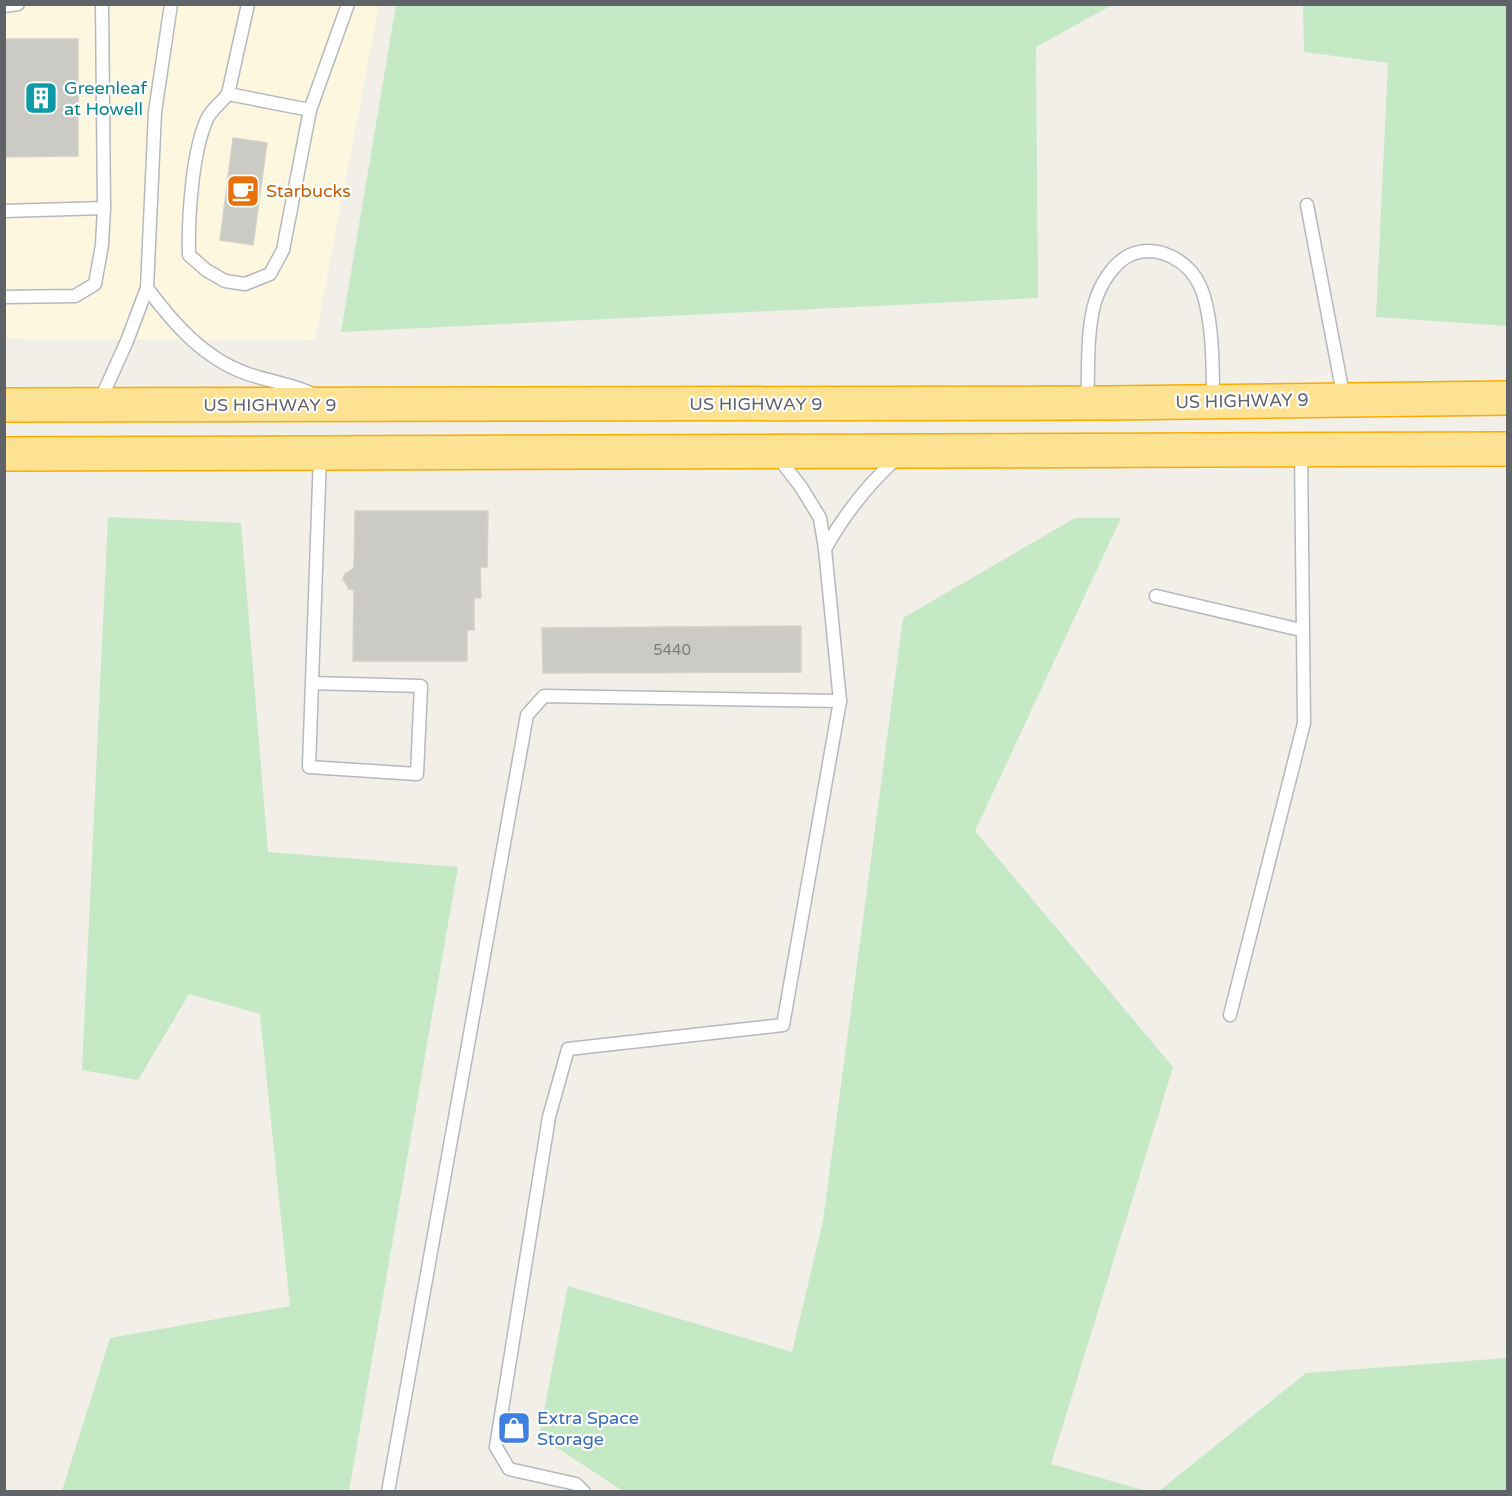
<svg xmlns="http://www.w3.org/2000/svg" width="1512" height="1496" viewBox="0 0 1512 1496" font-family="'Varela Round',sans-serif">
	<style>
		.commercial { fill: #fef7e0 }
		.green { fill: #c5e8c5 }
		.building { fill: #cccac5; stroke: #d6d1c6; stroke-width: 1.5 }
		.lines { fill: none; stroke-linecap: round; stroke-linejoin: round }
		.lane-casing { stroke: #b5b8bc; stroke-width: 15 }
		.highway-casing { stroke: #f9ab00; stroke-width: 36 }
		.lane { stroke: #fff; stroke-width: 12 }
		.highway { stroke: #fde293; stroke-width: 33 }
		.labels { text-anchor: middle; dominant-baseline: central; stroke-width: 4.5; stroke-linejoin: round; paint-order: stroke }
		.number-label { font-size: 15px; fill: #7a7d7f }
		.culture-label { font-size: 18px; fill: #0d838f; stroke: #fff; text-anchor: start }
		.food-label { font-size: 18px; fill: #c56008; stroke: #fff; text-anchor: start }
		.street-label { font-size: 18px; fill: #5f6368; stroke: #fff }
		.shop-label { font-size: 18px; fill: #366cbe; stroke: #fff; text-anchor: start }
	</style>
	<rect width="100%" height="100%" fill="#f1efe8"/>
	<polygon class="commercial" points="4,5 379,5 315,340 5,339"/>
	<g class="green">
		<polygon points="396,5 397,4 1112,5 1036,47 1038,298 341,332"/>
		<polygon points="1303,5 1507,5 1507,326 1376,317 1388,63 1304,52"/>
		<polygon points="108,517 241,523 268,852 458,867 349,1491 62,1491 110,1338 290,1306 260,1014 189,994 138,1080 82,1070"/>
		<polygon points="1075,518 1121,518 975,831 1173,1067 1051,1464 1147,1491 623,1491 539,1436 568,1286 792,1352 823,1221 903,618"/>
		<polygon points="1507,1358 1507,1491 1159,1491 1306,1373"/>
	</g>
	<g class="building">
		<polygon points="4,39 78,39 78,156 4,157"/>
		<polygon points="233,138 267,143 253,245 220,240"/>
		<polygon points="355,511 488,511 487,567 480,567 481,598 474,598 474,630 467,630 467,661 353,661 354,590 349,589 343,579 345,574 354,568"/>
		<polygon points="801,626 801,672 543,673 542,628"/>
	</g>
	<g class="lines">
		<defs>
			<g id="lane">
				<polyline points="248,4 228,94 310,110 348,4"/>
				<polyline points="4,6 18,4"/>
				<path d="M228,94c-6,8 -17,16 -21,25 -15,33 -19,99 -18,136l17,15 19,11 20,3 25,-10 13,-24 27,-140"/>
				<polyline points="1307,205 1344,399"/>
				<polyline points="4,211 104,208 102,4"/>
				<path d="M147,288c26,35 57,71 101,86 23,8 45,10 67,21"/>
				<polyline points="4,297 75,296 95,284 102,245 104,208"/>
				<path d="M1087,402c2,-32 -1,-69 8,-100 5,-17 18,-39 35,-47 28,-12 60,6 71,33 12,30 12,80 12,113"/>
				<polyline points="99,403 127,341 147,288 155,112 171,4"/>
				<path d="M777,456l24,31 19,31 5,31c20,-36 42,-64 73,-92"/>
				<polyline points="1156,596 1301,630"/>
				<polyline points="312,683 421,686 417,774 309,767 320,455"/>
				<polyline points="1230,1015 1304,723 1301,451"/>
				<polyline points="388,1492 527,715 544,696 840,701"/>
				<polyline points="584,1492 576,1484 509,1469 496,1447 549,1117 568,1049 783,1025 840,701 825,549"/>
			</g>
			<g id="highway">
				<polyline points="4,405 1109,403 1508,398"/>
				<polyline points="4,454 1508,449"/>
			</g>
		</defs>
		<use href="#lane" class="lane-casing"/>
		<use href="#highway" class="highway-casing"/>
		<use href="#lane" class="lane"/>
		<use href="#highway" class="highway"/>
	</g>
	<defs>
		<symbol id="building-square" viewBox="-11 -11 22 22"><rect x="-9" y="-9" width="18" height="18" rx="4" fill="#0f9aa8" stroke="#fff"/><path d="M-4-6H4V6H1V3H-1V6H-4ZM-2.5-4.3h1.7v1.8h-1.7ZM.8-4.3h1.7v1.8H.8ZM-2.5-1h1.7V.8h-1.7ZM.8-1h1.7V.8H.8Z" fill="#fff"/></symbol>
		<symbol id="cafe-square" viewBox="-11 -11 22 22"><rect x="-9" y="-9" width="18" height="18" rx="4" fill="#e8710a" stroke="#fff"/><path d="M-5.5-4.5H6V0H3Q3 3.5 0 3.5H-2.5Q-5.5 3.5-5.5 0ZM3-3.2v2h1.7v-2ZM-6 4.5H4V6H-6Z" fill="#fff"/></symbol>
		<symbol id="shop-square" viewBox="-11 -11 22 22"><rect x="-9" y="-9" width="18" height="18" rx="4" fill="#3f7fe0" stroke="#fff"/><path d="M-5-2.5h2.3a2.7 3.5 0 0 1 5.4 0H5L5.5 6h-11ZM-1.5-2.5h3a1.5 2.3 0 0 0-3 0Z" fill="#fff"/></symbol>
	</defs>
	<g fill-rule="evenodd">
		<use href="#building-square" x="22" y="79" width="38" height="38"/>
		<use href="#cafe-square" x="224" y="172" width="38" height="38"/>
		<use href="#shop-square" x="495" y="1409" width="38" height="38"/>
	</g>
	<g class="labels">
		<g class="number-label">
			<text x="672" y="650">5440</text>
		</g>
		<g class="culture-label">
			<text x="64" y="88">Greenleaf<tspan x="64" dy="21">at Howell</tspan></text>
		</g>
		<g class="food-label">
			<text x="266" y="191">Starbucks</text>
		</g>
		<g class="street-label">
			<text transform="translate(1242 401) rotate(-1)">US HIGHWAY 9</text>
			<text x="756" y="404">US HIGHWAY 9</text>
			<text x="270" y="405">US HIGHWAY 9</text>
		</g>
		<g class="shop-label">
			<text x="537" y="1418">Extra Space<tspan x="537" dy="21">Storage</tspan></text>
		</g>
	</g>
	<rect width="1512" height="1496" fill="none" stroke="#5f6368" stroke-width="12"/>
</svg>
